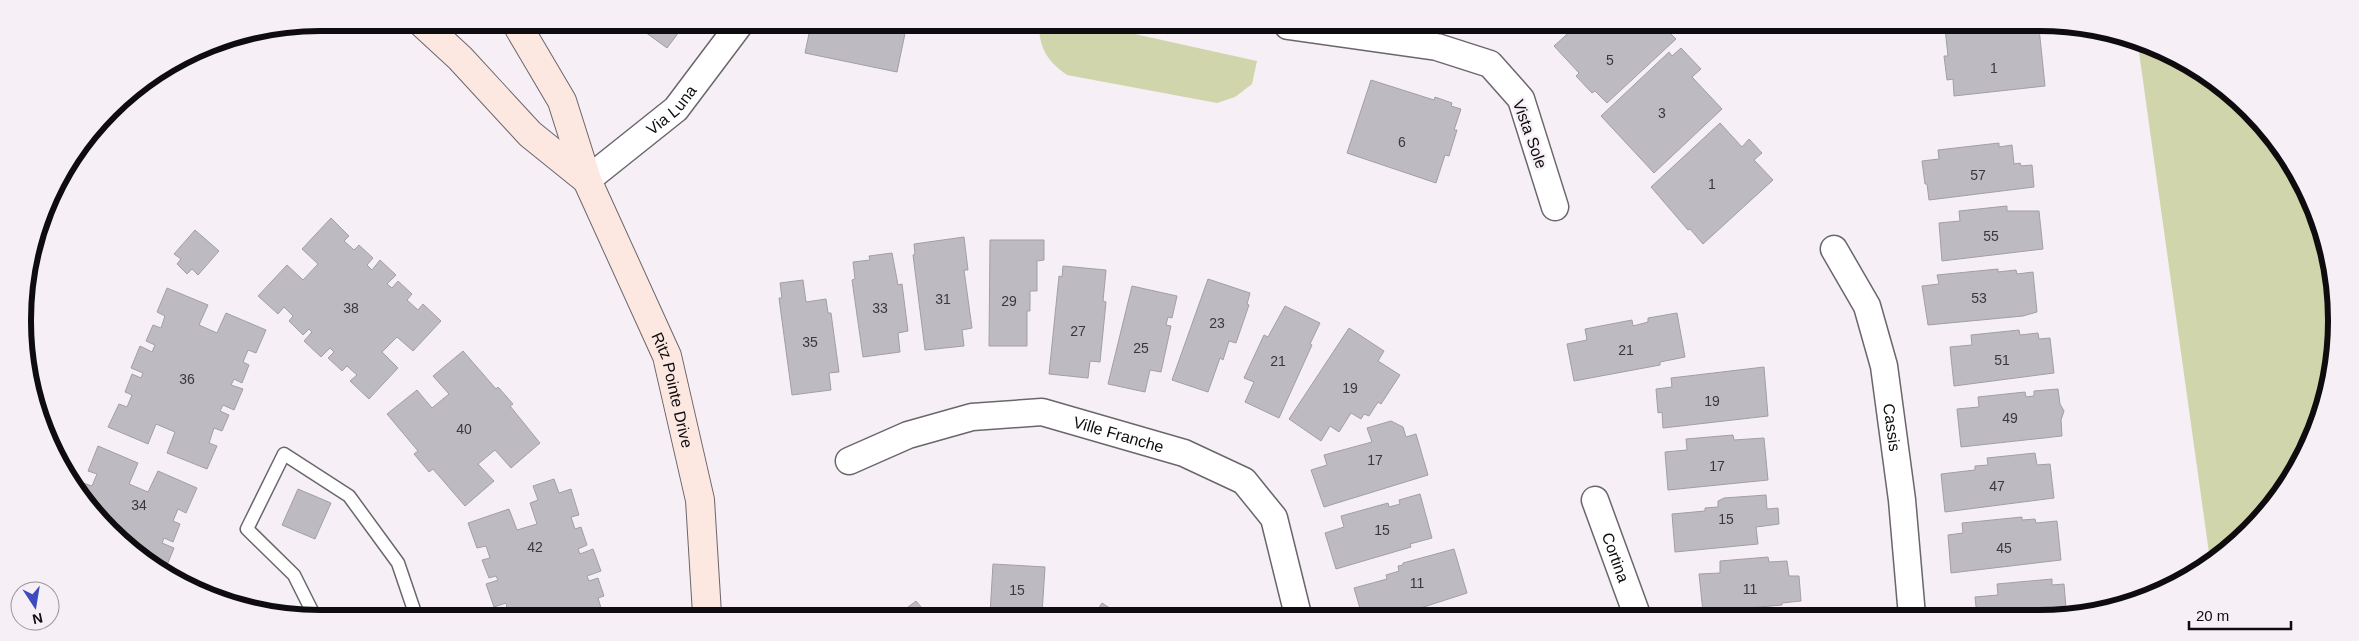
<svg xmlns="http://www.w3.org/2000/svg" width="2359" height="641" viewBox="0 0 2359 641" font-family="Helvetica,sans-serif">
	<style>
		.green { fill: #d0d5ab }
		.building { fill: #bdbbc1; stroke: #a19fa5 }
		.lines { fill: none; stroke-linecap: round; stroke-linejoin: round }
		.lane-casing { stroke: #6b666b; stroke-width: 15 }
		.street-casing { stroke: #6b666b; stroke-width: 29 }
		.secondary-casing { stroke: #6b666b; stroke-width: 30 }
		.lane { stroke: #fff; stroke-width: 12 }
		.street { stroke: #fff; stroke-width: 26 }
		.secondary { stroke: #fde8e1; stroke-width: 28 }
		.labels { text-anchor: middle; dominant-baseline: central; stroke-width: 5; stroke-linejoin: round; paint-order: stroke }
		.number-label { font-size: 14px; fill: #3a383b }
		.street-label { font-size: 16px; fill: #0e0c0e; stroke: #f6f0f6 }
		.rim { fill: none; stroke: #0e0c0e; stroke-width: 6 }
	</style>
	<rect width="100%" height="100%" fill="#f6f0f6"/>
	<g class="green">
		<path d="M1039,25h55l163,36 -5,23 -17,13 -18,6 -150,-28c-19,-13 -28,-27 -28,-50z"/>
		<polygon points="2138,45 2204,73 2286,155 2331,262 2331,378 2306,453 2249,531 2210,560"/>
	</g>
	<g class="building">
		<polygon points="634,24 685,24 667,48"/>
		<polygon points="811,24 907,24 897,72 805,53"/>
		<polygon points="1575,27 1664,27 1676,39 1607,103 1595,91 1592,93 1576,76 1579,73 1554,46"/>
		<polygon points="1945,28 2039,28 2045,86 1954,96 1953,79 1947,80 1944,56 1948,56"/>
		<polygon points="1681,48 1701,69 1692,77 1722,109 1654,173 1601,116 1669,52 1672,56"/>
		<polygon points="1371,80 1434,100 1435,97 1452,103 1451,106 1461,109 1454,130 1457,130 1449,156 1445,155 1436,183 1347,153"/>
		<polygon points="1720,123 1742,147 1749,139 1762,153 1754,160 1773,180 1703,244 1690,229 1688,230 1651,187"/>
		<polygon points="1999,143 1999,147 2012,145 2014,164 2020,163 2021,166 2032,165 2034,187 1929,200 1927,184 1925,184 1922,161 1939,159 1938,150"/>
		<polygon points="2007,206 2007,211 2039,211 2043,249 1942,261 1939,223 1960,221 1959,211"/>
		<polygon points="331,218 349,236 344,241 354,250 359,245 373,258 367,265 372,270 380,260 396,275 387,284 392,288 398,281 412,294 407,300 418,310 423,304 441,321 413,351 397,337 382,352 398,368 369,399 350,381 357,375 347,366 342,371 328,358 334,352 330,348 321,357 304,341 312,332 309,329 303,335 289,321 293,316 284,307 278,314 258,296 287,265 303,280 318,264 302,249"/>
		<polygon points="195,230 219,251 198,275 192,269 187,274 177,264 181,259 174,254"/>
		<polygon points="964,237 968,270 964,270 972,328 962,330 964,346 925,350 913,255 915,254 914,244"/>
		<polygon points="990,240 1044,240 1044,260 1037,261 1037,291 1030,291 1030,311 1027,311 1027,346 989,346"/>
		<polygon points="892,253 898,285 902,284 908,331 898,333 900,352 863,357 852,280 855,279 853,262 870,260 869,256"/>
		<polygon points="1063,266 1106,270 1103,301 1106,302 1100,362 1090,361 1088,378 1049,374 1059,276 1062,277"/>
		<polygon points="1998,269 1998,272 2016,270 2017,274 2033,272 2037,312 2023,316 1928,325 1922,286 1939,284 1937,275"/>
		<polygon points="1208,279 1250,293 1247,304 1249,305 1236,343 1229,341 1223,360 1220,358 1208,392 1172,380"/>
		<polygon points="803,280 806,302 826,299 828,313 831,313 839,372 829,373 831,390 792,395 779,298 782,298 780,283"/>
		<polygon points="1132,286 1177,296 1172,318 1168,317 1166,325 1171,326 1161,372 1150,370 1145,392 1108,384"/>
		<polygon points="167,288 208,305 199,325 217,333 226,313 266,330 256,353 248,350 243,362 249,365 242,383 234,379 231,385 243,389 234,410 223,405 220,411 229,415 222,431 214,428 209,443 217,446 207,469 167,453 175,432 156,424 148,444 108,427 119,404 127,407 132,395 125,392 132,374 141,378 143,373 131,368 140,346 152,352 155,345 146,341 153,325 161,328 165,316 157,312"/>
		<polygon points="1285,306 1320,323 1310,344 1312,345 1279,418 1245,402 1254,382 1244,378 1264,335 1268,337"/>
		<polygon points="1677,313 1685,357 1660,362 1660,365 1574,381 1567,344 1587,340 1585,329 1632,320 1633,326 1648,322 1648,318"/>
		<polygon points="1349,328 1384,351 1378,361 1400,375 1381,404 1378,402 1369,416 1364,414 1361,419 1351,413 1339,432 1330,426 1321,441 1289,419"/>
		<polygon points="2019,330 2020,335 2038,333 2039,339 2050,338 2054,373 1954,386 1950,347 1972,345 1971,335"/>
		<polygon points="463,351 496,389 498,387 513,404 510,406 540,443 511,468 495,450 478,464 494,481 465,506 433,469 429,472 414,454 418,451 387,414 417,390 432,408 449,394 433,376"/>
		<polygon points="1764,367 1768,416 1663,428 1662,412 1658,413 1656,389 1672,387 1671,378"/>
		<polygon points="2058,389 2060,404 2064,411 2061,420 2062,436 1961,447 1957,409 1979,407 1978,397 2025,392 2026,397 2034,396 2034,391"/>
		<polygon points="1391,421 1403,427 1406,437 1416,434 1428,475 1324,507 1311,470 1327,465 1324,455 1372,442 1367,428"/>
		<polygon points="1733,435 1734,440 1764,438 1768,480 1668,490 1665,452 1687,450 1686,439"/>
		<polygon points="98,446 138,463 129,484 148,492 158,471 197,488 186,513 178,509 173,521 180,524 173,542 164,538 162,543 174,548 165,570 159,568 84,502 79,492 83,483 92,486 97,474 88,471"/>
		<polygon points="2035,453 2037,465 2050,464 2054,498 1945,512 1941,474 1975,470 1975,466 1988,465 1987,458"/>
		<polygon points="554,479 559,493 571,489 579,515 571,517 575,529 581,527 587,545 578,549 580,554 593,549 601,571 587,576 589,581 598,578 604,596 598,598 602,611 610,609 612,613 500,613 499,610 507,608 506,603 494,607 486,584 498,580 496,576 489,578 482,560 490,558 486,546 477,548 468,523 509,509 517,530 537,524 530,503 538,500 533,486"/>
		<polygon points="298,489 331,503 315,539 282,525"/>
		<polygon points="1420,494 1432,538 1410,544 1411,547 1336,569 1325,533 1344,527 1341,516 1388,503 1389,507 1400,504 1399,500"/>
		<polygon points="1766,495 1767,509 1778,508 1779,524 1756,527 1758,544 1675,552 1672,514 1705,511 1705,508 1718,507 1718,501 1724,498"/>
		<polygon points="2022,517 2022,520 2035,519 2036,523 2057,521 2061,560 1951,573 1948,535 1963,533 1962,523"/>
		<polygon points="1454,549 1467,593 1399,615 1362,615 1354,588 1387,579 1386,575 1399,571 1398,566 1403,565 1403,563"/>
		<polygon points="1768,557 1769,562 1787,561 1789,576 1799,576 1801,601 1782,603 1782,605 1703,612 1699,574 1720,573 1720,561"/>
		<polygon points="993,564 1045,567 1042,614 990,614"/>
		<polygon points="2052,579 2052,585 2064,584 2066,608 2073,608 2073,616 1977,616 1975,597 1998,595 1997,584"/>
		<polygon points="916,601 927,614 899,614"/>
		<polygon points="1102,603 1119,614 1095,614"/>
		<polygon points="1465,608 1467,615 1433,615 1445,613"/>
	</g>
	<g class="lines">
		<defs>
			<polyline id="lane" points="313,613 294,575 247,529 284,454 349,496 398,563 415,613"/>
			<g id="street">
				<polyline points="1288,26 1437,47 1490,64 1521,99 1555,207"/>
				<path id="s1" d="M587,180l89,-71 64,-85"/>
				<path id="s2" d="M1834,249l33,57 17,60 18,134 10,116"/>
				<path id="s3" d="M849,461l59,-26 64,-18 70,-5 142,41 60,28 30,37 24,97"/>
				<path id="s4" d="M1595,500l42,115"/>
			</g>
			<g id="secondary">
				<polyline points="422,23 460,58 530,134 587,180"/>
				<path id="s5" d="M516,23l46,78 25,79 80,176 33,144 7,114"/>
			</g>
		</defs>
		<use href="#lane" class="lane-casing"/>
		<use href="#street" class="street-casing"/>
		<use href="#secondary" class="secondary-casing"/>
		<use href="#lane" class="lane"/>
		<use href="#street" class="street"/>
		<use href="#secondary" class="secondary"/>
	</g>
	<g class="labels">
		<g class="number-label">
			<text x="1610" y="60">5</text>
			<text x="1994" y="68">1</text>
			<text x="1662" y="113">3</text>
			<text x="1402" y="142">6</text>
			<text x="1978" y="175">57</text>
			<text x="1712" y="184">1</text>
			<text x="1991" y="236">55</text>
			<text x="1979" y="298">53</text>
			<text x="943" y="299">31</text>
			<text x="1009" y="301">29</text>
			<text x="351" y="308">38</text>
			<text x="880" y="308">33</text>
			<text x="1217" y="323">23</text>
			<text x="1078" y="331">27</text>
			<text x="810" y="342">35</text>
			<text x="1141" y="348">25</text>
			<text x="1626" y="350">21</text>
			<text x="2002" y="360">51</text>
			<text x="1278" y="361">21</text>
			<text x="187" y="379">36</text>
			<text x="1350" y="388">19</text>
			<text x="1712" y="401">19</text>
			<text x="2010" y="418">49</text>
			<text x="464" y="429">40</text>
			<text x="1375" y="460">17</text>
			<text x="1717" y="466">17</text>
			<text x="1997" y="486">47</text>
			<text x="139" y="505">34</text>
			<text x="1726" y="519">15</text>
			<text x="1382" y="530">15</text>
			<text x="535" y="547">42</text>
			<text x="2004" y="548">45</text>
			<text x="1417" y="583">11</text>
			<text x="1750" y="589">11</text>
			<text x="1017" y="590">15</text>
		</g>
		<g class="street-label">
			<text stroke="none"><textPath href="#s1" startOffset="110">Via Luna</textPath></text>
			<text transform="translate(1530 134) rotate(70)">Vista Sole</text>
			<text stroke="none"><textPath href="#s5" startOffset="401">Ritz Pointe Drive</textPath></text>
			<text stroke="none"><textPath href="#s2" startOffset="190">Cassis</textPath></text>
			<text stroke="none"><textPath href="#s3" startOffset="281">Ville Franche</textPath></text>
			<text stroke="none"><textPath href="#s4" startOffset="61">Cortina</textPath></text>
		</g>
	</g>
	<path d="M0 0H2359V641H0ZM320 31H2039A289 289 0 0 1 2328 320V321A289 289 0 0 1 2039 610H320A289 289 0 0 1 31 321V320A289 289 0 0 1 320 31Z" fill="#f6f0f6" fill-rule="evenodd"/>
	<path class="rim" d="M320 31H2039A289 289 0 0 1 2328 320V321A289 289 0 0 1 2039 610H320A289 289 0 0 1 31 321V320A289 289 0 0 1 320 31Z"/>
	<g transform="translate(35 606) rotate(168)"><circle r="24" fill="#f6f0f6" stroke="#999599"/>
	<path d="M0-4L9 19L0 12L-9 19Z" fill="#3d4bbf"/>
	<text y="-8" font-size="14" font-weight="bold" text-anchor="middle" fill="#0e0c0e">N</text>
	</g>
	<path d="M2189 621v8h102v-8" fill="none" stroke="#0e0c0e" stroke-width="2.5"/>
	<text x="2196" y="621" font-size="15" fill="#0e0c0e" stroke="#f6f0f6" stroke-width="4" paint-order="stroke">20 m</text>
</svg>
